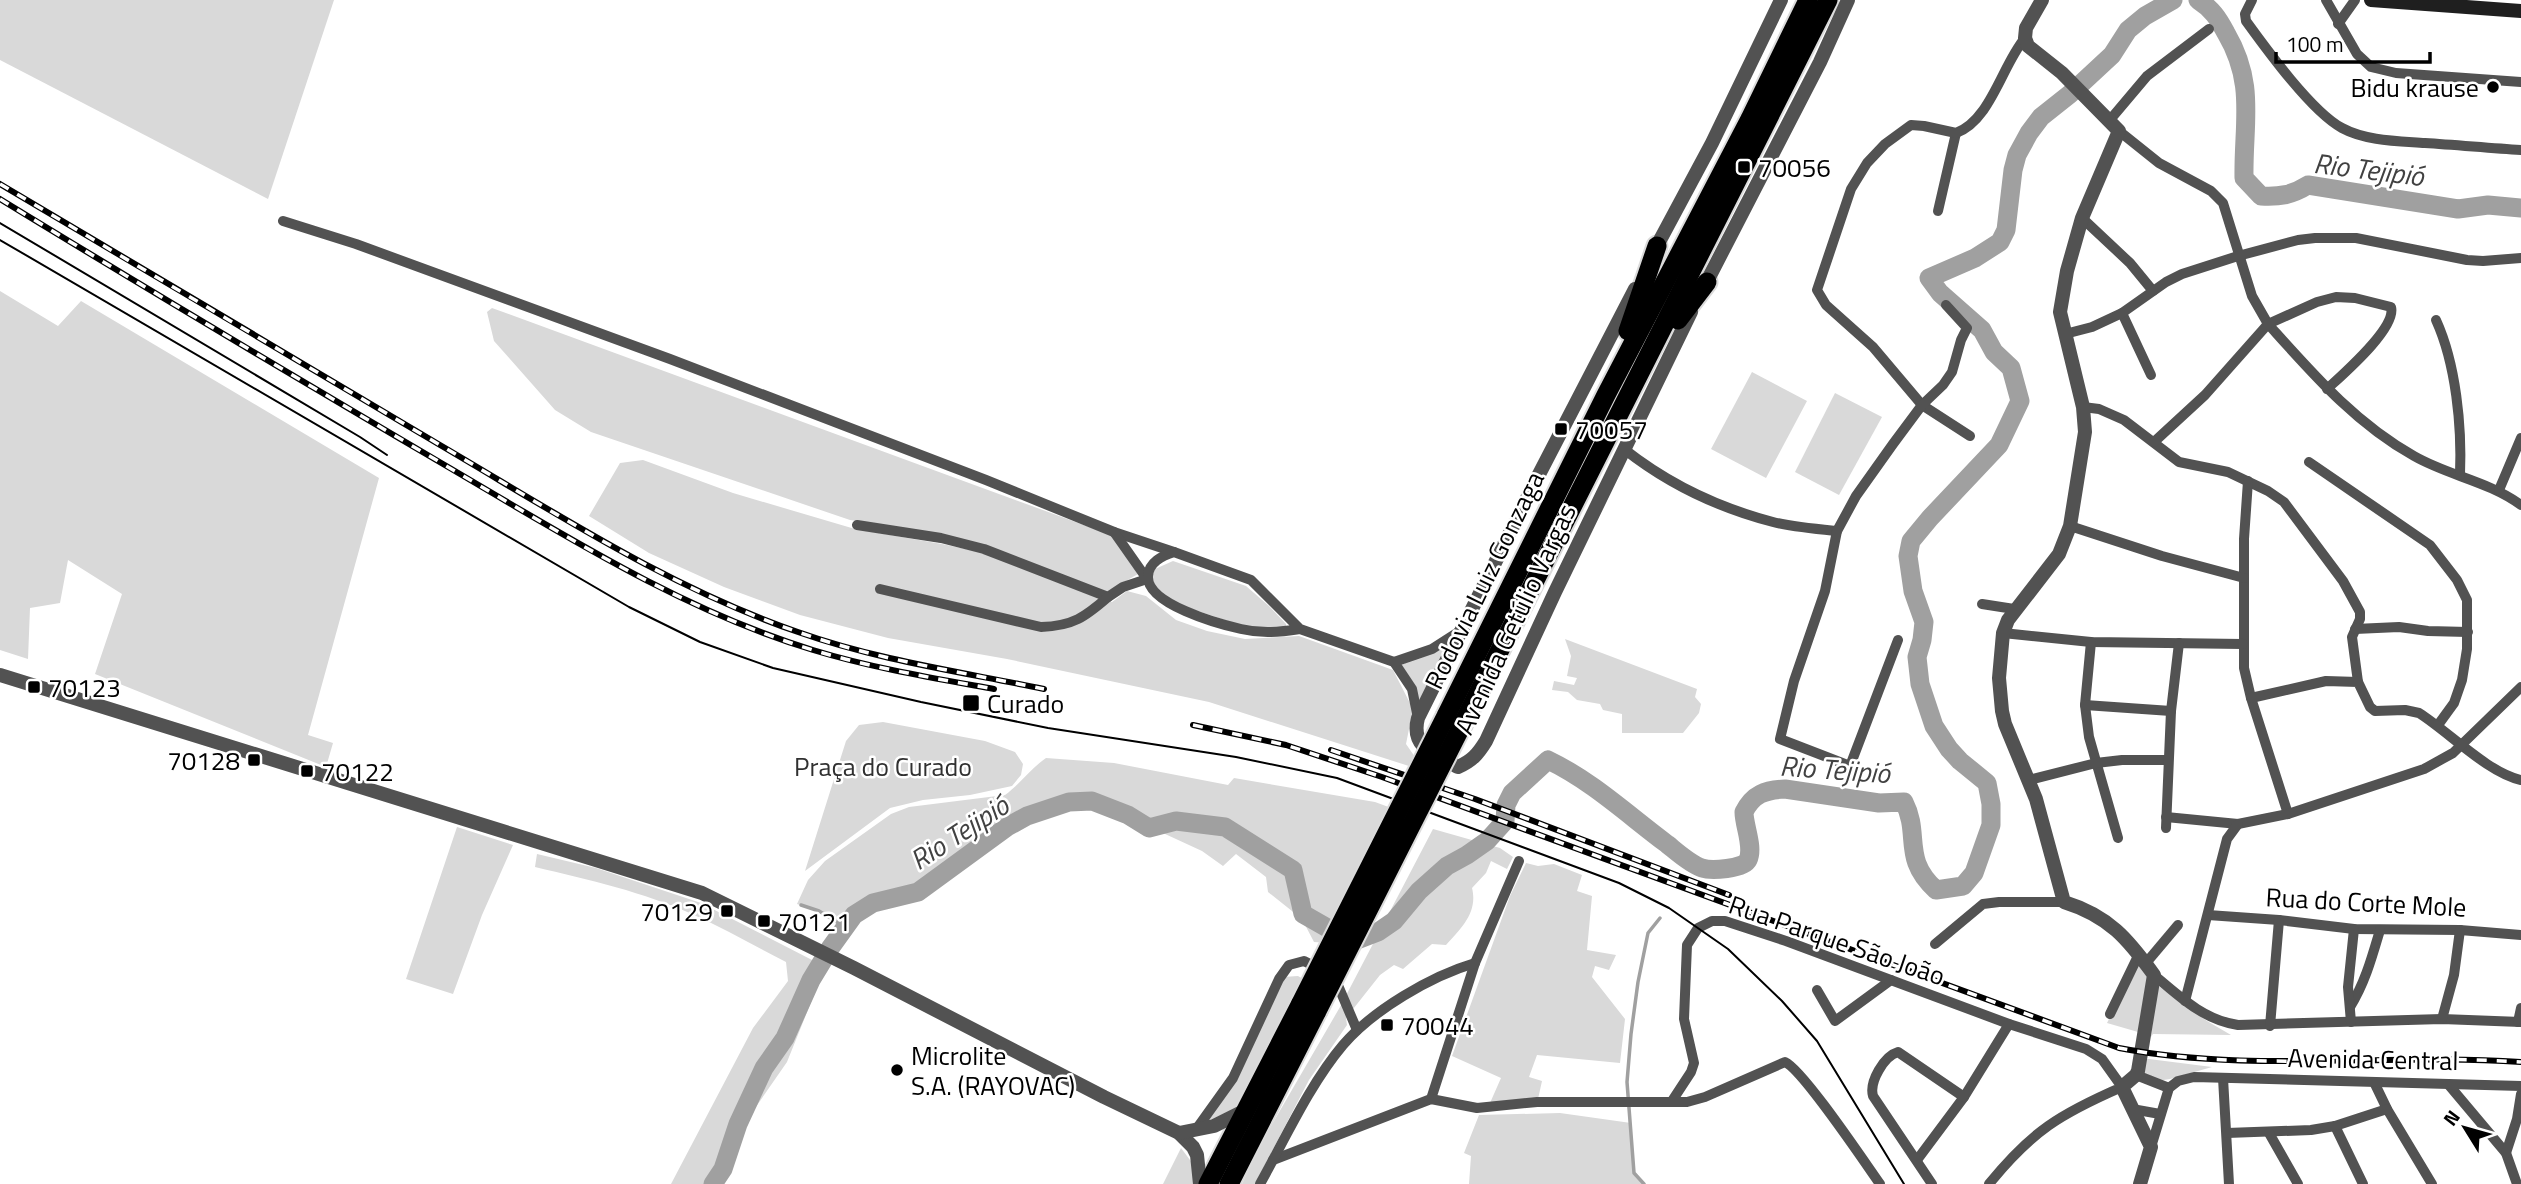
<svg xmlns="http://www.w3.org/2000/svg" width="2521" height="1184" viewBox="0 0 2521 1184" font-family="'Titillium Web',sans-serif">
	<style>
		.green { fill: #d9d9d9 }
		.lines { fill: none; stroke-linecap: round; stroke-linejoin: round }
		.stream { stroke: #a0a0a0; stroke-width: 3.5 }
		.river { stroke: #a0a0a0; stroke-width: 19 }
		.trunk-casing { stroke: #dbdbdb; stroke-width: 23 }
		.minor { stroke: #525252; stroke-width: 10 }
		.tertiary { stroke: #525252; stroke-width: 14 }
		.secondary { stroke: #1f1f1f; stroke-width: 14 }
		.trunk { stroke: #000; stroke-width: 19 }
		.tram { stroke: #000; stroke-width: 2 }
		.rail-casing { stroke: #000; stroke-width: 6 }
		.rail { stroke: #fff; stroke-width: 3.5; stroke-dasharray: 10; stroke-linecap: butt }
		.trunk-bridge-casing { stroke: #dbdbdb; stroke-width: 23; stroke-linecap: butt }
		.trunk-bridge { stroke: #000; stroke-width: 19 }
		.poi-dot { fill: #000; stroke: #fff; stroke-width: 2.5 }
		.labels { text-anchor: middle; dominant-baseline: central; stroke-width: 5; stroke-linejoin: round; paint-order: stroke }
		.poi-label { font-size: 26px; fill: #000; stroke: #fff; text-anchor: start }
		.street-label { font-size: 26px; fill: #000; stroke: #fff }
		.park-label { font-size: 26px; fill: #303030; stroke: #fff }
		.water-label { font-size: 28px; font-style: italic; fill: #414141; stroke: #fff }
	</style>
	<rect width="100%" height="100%" fill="#fff"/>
	<g class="green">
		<polygon points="0,0 334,0 268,199 0,60"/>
		<polygon points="0,291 58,326 81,301 379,478 308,735 333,743 326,767 95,674 122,594 68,560 60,603 30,608 28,659 0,650"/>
		<polygon points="492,308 1111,535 1138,574 1107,592 941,534 850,520 591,432 555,410 494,341 487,312"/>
		<polygon points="1752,372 1807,401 1766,478 1711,449"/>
		<polygon points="1835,393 1882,417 1839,495 1795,472"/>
		<polygon points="643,460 733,493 855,529 942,544 984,553 1112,602 1127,591 1146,596 1176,620 1207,631 1245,639 1299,636 1393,670 1413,709 1406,744 1415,757 1412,767 1209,702 1007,659 888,638 800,615 724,587 649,553 589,516 620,463"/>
		<polygon points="1173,561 1246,586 1269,606 1286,624 1286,627 1246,627 1168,601 1156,591 1152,577 1155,569"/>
		<polygon points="1457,638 1420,710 1401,665"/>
		<polygon points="1565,639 1697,689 1695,697 1701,704 1699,713 1683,733 1622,733 1622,714 1603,710 1600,704 1577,700 1568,692 1552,690 1554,681 1574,685 1577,678 1567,676 1571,656"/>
		<polygon points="883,722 985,741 1015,752 1023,764 1021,775 1012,786 970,795 923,800 890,808 805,871 846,741 859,725"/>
		<path d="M1046,758l68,5 114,22 6,-7 141,24 19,7 -67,134 -13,-1 -12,-23 -34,-27 -2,-15 -30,-23 -13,12 -21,-15 -102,-47 -8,-3 -23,1 -42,14 -20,11 -89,65 -45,11 -19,12 -9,12 -26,-16 -22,-7 11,-24 17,-19 66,-47 18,-7 96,-12c15,-11 25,-26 41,-37z"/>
		<polygon points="457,827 513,845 482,915 453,994 406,979"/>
		<path d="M1433,829l67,19 13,9 -6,12 -16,-8 -5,12 -14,15c6,24 -10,40 -26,57l-14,-1 -29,25 -9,-4 -14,10 -34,43 1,7 -38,55 -54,104h-13l18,-39 80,-138z"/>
		<path d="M537,854l59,14 105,35 113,58 2,-6 12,5 -41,102 -36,52 -31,70h-49l82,-156 35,-47 -2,-19c-31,-16 -61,-33 -92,-47 -50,-23 -105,-35 -159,-48z"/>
		<polygon points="1526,863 1538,866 1554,864 1582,875 1577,891 1592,896 1587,950 1616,955 1609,970 1595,966 1592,977 1625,1019 1620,1063 1537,1055 1529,1077 1542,1081 1538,1099 1490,1103 1501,1078 1452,1056 1510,896"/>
		<polygon points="2139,960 2148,972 2138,1032 2107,1023"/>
		<polygon points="1298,976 1303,979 1242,1102 1231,1114 1203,1126 1283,977"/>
		<polygon points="2157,985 2207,1021 2231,1035 2153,1034 2151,1037"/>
		<polygon points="2142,1059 2149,1059 2212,1067 2170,1079 2157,1081 2145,1076"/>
		<polygon points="1560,1113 1631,1123 1634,1173 1644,1184 1469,1184 1471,1156 1464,1153 1479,1115"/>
		<polygon points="1181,1148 1193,1164 1194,1184 1163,1184"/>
	</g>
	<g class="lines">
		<g class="stream">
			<polyline points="801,905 819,911 845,927"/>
			<polyline points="1644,1184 1634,1173 1627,1082 1631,1034 1638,982 1648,933 1660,918"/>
		</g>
		<g class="river">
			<path d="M2198,0c14,9 20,18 28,33 30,51 17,90 18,145l17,18c19,1 31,-1 47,-11l150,24 30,-4 33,3"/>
			<path d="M713,1184l10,-15 15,-45 26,-56 21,-30 26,-58 20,-33 23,-32 19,-12 45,-11 89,-65 20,-11 42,-14 23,-1 36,14 21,13 27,-7 49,6 68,43 10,44 49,28 26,-10 16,-11 25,-30 28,-25 20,-11 20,-14 18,-20 1,-16 6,-12 36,-33c44,21 80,55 119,84 10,8 23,20 35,24 9,3 42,1 46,-8 6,-13 -4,-34 -4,-48 9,-18 21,-22 41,-23l94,14 25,-1c17,33 -3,56 32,88l27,-4 11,-13 17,-48v-21l-4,-21 -27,-22 -11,-12 -15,-23 -14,-42 -3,-27 5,-17 2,-18 -11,-31 -5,-35 3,-15 19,-23 69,-73 21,-44 -9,-33 -17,-16 -12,-22 -42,-37 -11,-15 46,-20 25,-16 6,-12 7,-60 4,-15 12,-22 12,-16 29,-23 42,-39 16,-25 17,-14 28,-16"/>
		</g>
		<defs>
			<g id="trunk">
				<polyline points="1678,320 1707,282"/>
				<polyline points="1628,331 1657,246"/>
				<polyline points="1446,716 1606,395 1750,119 1808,0"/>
				<polyline points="1463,723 1828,0"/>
				<polyline points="1208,1184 1301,1003"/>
				<polyline points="1229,1184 1317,1011"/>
			</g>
		</defs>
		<use href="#trunk" class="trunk-casing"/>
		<g class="minor">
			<path d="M2252,0l-7,14 1,7c21,29 66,91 96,107 24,13 56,13 83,15 32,2 64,5 96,7"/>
			<polyline points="2326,0 2357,54 2371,67 2396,73 2521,82"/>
			<polyline points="2338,24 2355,0"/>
			<polyline points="2109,121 2147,76 2209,29"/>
			<path d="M2119,131l40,32 52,28 12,12 29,93 16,28c45,50 87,99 146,132 35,20 74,25 107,49"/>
			<polyline points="1938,211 1956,133"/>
			<polyline points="2082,218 2130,263 2153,291"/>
			<polyline points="283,221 356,244 670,359 986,480 1114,532 1174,552"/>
			<polyline points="2122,313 2151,375"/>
			<path d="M2436,320c20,44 26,106 24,155"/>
			<polyline points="2065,334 2092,327 2122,313 2166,282 2182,274 2238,256 2298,240 2315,238 2356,238 2467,260 2483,261 2521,258"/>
			<polyline points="2083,407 2099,409 2124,420 2179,462 2228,472 2268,491 2284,502 2343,581 2360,612 2360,619 2352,637 2358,682"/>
			<path d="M1970,436l-48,-31 -49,-58 -47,-42 -9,-15 34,-101 16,-26 18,-19 26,-19 13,1 32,7c35,-13 46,-68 69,-95"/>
			<path d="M2154,442l51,-47 63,-71 49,-22 19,-5 19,1 36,9c6,21 -49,68 -64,82"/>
			<path d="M1624,449c43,34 95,59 149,73 20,5 43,7 64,9"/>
			<polyline points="2309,462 2430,545 2457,580 2467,600 2467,649 2462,680 2454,703 2438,725"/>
			<polyline points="2248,481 2244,539 2244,668 2251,698 2288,814"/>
			<polyline points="2499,490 2521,438"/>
			<polyline points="857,525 941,538 984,549 1108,597 1123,587 1147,579 1114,532"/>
			<polyline points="2070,526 2162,556 2244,578"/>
			<path d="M880,589l161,38c32,-1 44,-10 67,-30"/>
			<polyline points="1982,604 2014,609"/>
			<path d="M1300,629c-20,3 -38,5 -59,0 -22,-5 -95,-25 -93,-53 1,-14 14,-20 26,-24l77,28 49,49 94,33 18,27 6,29"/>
			<polyline points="2355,629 2399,627 2428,631 2468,632"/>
			<polyline points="2003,633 2091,642 2243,644"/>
			<polyline points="1898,640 1850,766 1780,739 1794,681 1825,591 1837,531 1856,496 1893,444 1922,405 1943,385 1952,372 1961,340 1967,328 1946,305"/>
			<polyline points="2091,642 2085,705 2089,737 2118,838"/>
			<polyline points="1394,662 1432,649 1460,631"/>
			<path d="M2251,698l75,-17 32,1 12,25 5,4 30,-1 14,3c30,19 69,60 102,67"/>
			<polyline points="2085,705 2171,711"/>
			<polyline points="2029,780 2096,763 2122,760 2168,760"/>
			<polyline points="2166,817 2238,824 2288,814 2424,769 2453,753 2521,687"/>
			<polyline points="2166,828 2171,711 2179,643"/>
			<polyline points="2208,915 2279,920 2354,929 2460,930 2521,935"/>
			<polyline points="1935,944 1983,904 1999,902 2064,902"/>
			<polyline points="2146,963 2178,925"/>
			<path d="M2154,975c26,22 50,45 84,50l204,-6 79,3"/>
			<polyline points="1817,990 1835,1021 1891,980"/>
			<polyline points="2185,1001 2227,839 2238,824"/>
			<path d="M2350,1007c15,-24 22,-50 30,-77"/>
			<polyline points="2110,1014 2139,954"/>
			<polyline points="2442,1019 2454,975 2460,930"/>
			<polyline points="2351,1022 2348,987 2354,929"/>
			<polyline points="2518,1022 2521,1008"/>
			<polyline points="2270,1026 2279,920"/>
			<polyline points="2136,1075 2169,1088"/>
			<polyline points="2223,1078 2229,1184"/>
			<polyline points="2374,1082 2387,1109 2432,1184"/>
			<polyline points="2448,1084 2506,1153 2517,1184"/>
			<polyline points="1431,1099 1475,963 1519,861"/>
			<path d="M1672,1101l19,-29 3,-9 -10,-44 3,-74 11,-17 14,-7h13l61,20 223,83 77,25 16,10 20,28c-62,27 -90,44 -133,97"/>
			<polyline points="2132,1109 2160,1114"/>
			<polyline points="2335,1126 2363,1184"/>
			<polyline points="1195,1131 1233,1078 1279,979 1289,965 1304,961 1334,976 1357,1030"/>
			<polyline points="2227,1133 2311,1130 2335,1126 2387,1109"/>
			<polyline points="2269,1133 2298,1184"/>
			<polyline points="2151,1147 2169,1088 2178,1081 2194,1077 2521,1086"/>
			<polyline points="2506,1153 2517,1119 2521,1094"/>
			<path d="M1273,1160l158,-61 46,9 60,-6h150l18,-5 80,-35c18,8 80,101 95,122"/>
			<polyline points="1917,1160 1964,1097 2009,1024"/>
			<path d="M1260,1184c25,-45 50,-100 83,-139 30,-35 88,-69 132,-82"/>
			<path d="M1932,1184l-59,-88c-4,-14 11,-40 25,-44l66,45"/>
		</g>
		<g class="tertiary">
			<path d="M2042,0l-16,28 -1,10 3,8 34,27 57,58 -37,87 -15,53 -7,41 23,95 2,25 -15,94 -11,28 -51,66 -5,13 -4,45 3,33 3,13 31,75 28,103c45,14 64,37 90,73l-16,96 -2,4 -14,12 29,60 -11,37"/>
			<polyline points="1652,255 1712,143 1781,0"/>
			<path d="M1635,289l-101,195 -116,234c-8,30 17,37 40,49 14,-6 20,-13 28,-26l69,-149 136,-280"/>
			<polyline points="1702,291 1820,62 1848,0"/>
			<polyline points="0,675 702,893 854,968 1104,1097 1179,1133 1193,1147 1197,1155 1200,1184"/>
			<polyline points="1179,1133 1214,1126 1244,1111"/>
		</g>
		<polyline class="secondary" points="2371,0 2521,11"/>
		<use href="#trunk" class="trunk"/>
		<g class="tram">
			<polyline points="0,223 360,437 387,455"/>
			<polyline points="0,240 629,607 700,642 773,668 921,702 1048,728 1236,757 1337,778 1619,883 1669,908 1728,949 1782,1001 1817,1041 1904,1184"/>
		</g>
		<defs>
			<g id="rail">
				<path d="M0,184c146,87 293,174 440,261 116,68 230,143 358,187 79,28 164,40 246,57"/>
				<path d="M0,199c147,90 295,178 443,265 118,69 238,146 370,186 59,18 120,28 181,39"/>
				<path d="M1193,725l93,20 96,32 737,271c130,25 270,5 402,14"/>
				<polyline points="1331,750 1475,799 1729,895"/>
			</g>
		</defs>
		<use href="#rail" class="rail-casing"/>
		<use href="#rail" class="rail"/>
		<defs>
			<g id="trunk-bridge">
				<polyline points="1301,1003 1446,716"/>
				<polyline points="1317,1011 1463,723"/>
			</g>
		</defs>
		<use href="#trunk-bridge" class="trunk-bridge-casing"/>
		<use href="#trunk-bridge" class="trunk-bridge"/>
	</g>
	<g class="poi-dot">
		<circle cx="2493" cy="87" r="7"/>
		<rect x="1737" y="160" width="14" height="14" rx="3.5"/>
		<rect x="1554" y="422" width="14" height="14" rx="3.5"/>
		<rect x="27" y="680" width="14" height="14" rx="3.5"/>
		<rect x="962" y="694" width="18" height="18" rx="3.5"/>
		<rect x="247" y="753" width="14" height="14" rx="3.5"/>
		<rect x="300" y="764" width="14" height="14" rx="3.5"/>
		<rect x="720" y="904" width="14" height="14" rx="3.5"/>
		<rect x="757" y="914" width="14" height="14" rx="3.5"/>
		<rect x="1380" y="1018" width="14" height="14" rx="3.5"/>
		<circle cx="897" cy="1070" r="7"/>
	</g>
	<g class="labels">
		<g class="poi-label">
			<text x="2479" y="87" text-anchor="end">Bidu krause</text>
			<text x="1758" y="167">70056</text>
			<text x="1575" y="429">70057</text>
			<text x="48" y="687">70123</text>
			<text x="987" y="703">Curado</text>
			<text x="240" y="760" text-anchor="end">70128</text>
			<text x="321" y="771">70122</text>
			<text x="713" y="911" text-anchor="end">70129</text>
			<text x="778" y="921">70121</text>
			<text x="1401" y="1025">70044</text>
			<text x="911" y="1055">Microlite<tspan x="911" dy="30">S.A. (RAYOVAC)</tspan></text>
		</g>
		<g class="street-label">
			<text transform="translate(1484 580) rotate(-64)">Rodovia Luiz Gonzaga</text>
			<text transform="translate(1515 619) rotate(-65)">Avenida Getúlio Vargas</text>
			<text transform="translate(2366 902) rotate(3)">Rua do Corte Mole</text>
			<text transform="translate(1837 940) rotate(19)">Rua Parque São João</text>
			<text transform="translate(2373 1059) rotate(1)">Avenida Central</text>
		</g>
		<g class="park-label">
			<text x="883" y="766">Praça do Curado</text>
		</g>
		<g class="water-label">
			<text transform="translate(2369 169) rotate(7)">Rio Tejipió</text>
			<text transform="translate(1835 769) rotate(4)">Rio Tejipió</text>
			<text transform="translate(959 832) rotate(-33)">Rio Tejipió</text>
		</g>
	</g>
	<g transform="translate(2465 1128) rotate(307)" stroke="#ffffff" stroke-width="5" paint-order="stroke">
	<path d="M0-5L12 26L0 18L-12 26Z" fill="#000000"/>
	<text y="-10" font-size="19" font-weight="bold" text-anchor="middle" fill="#000000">N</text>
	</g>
	<path d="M2276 52v10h154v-10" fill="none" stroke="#000000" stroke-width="3.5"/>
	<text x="2286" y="52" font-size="21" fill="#000000" stroke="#ffffff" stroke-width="5" paint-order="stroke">100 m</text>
</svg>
